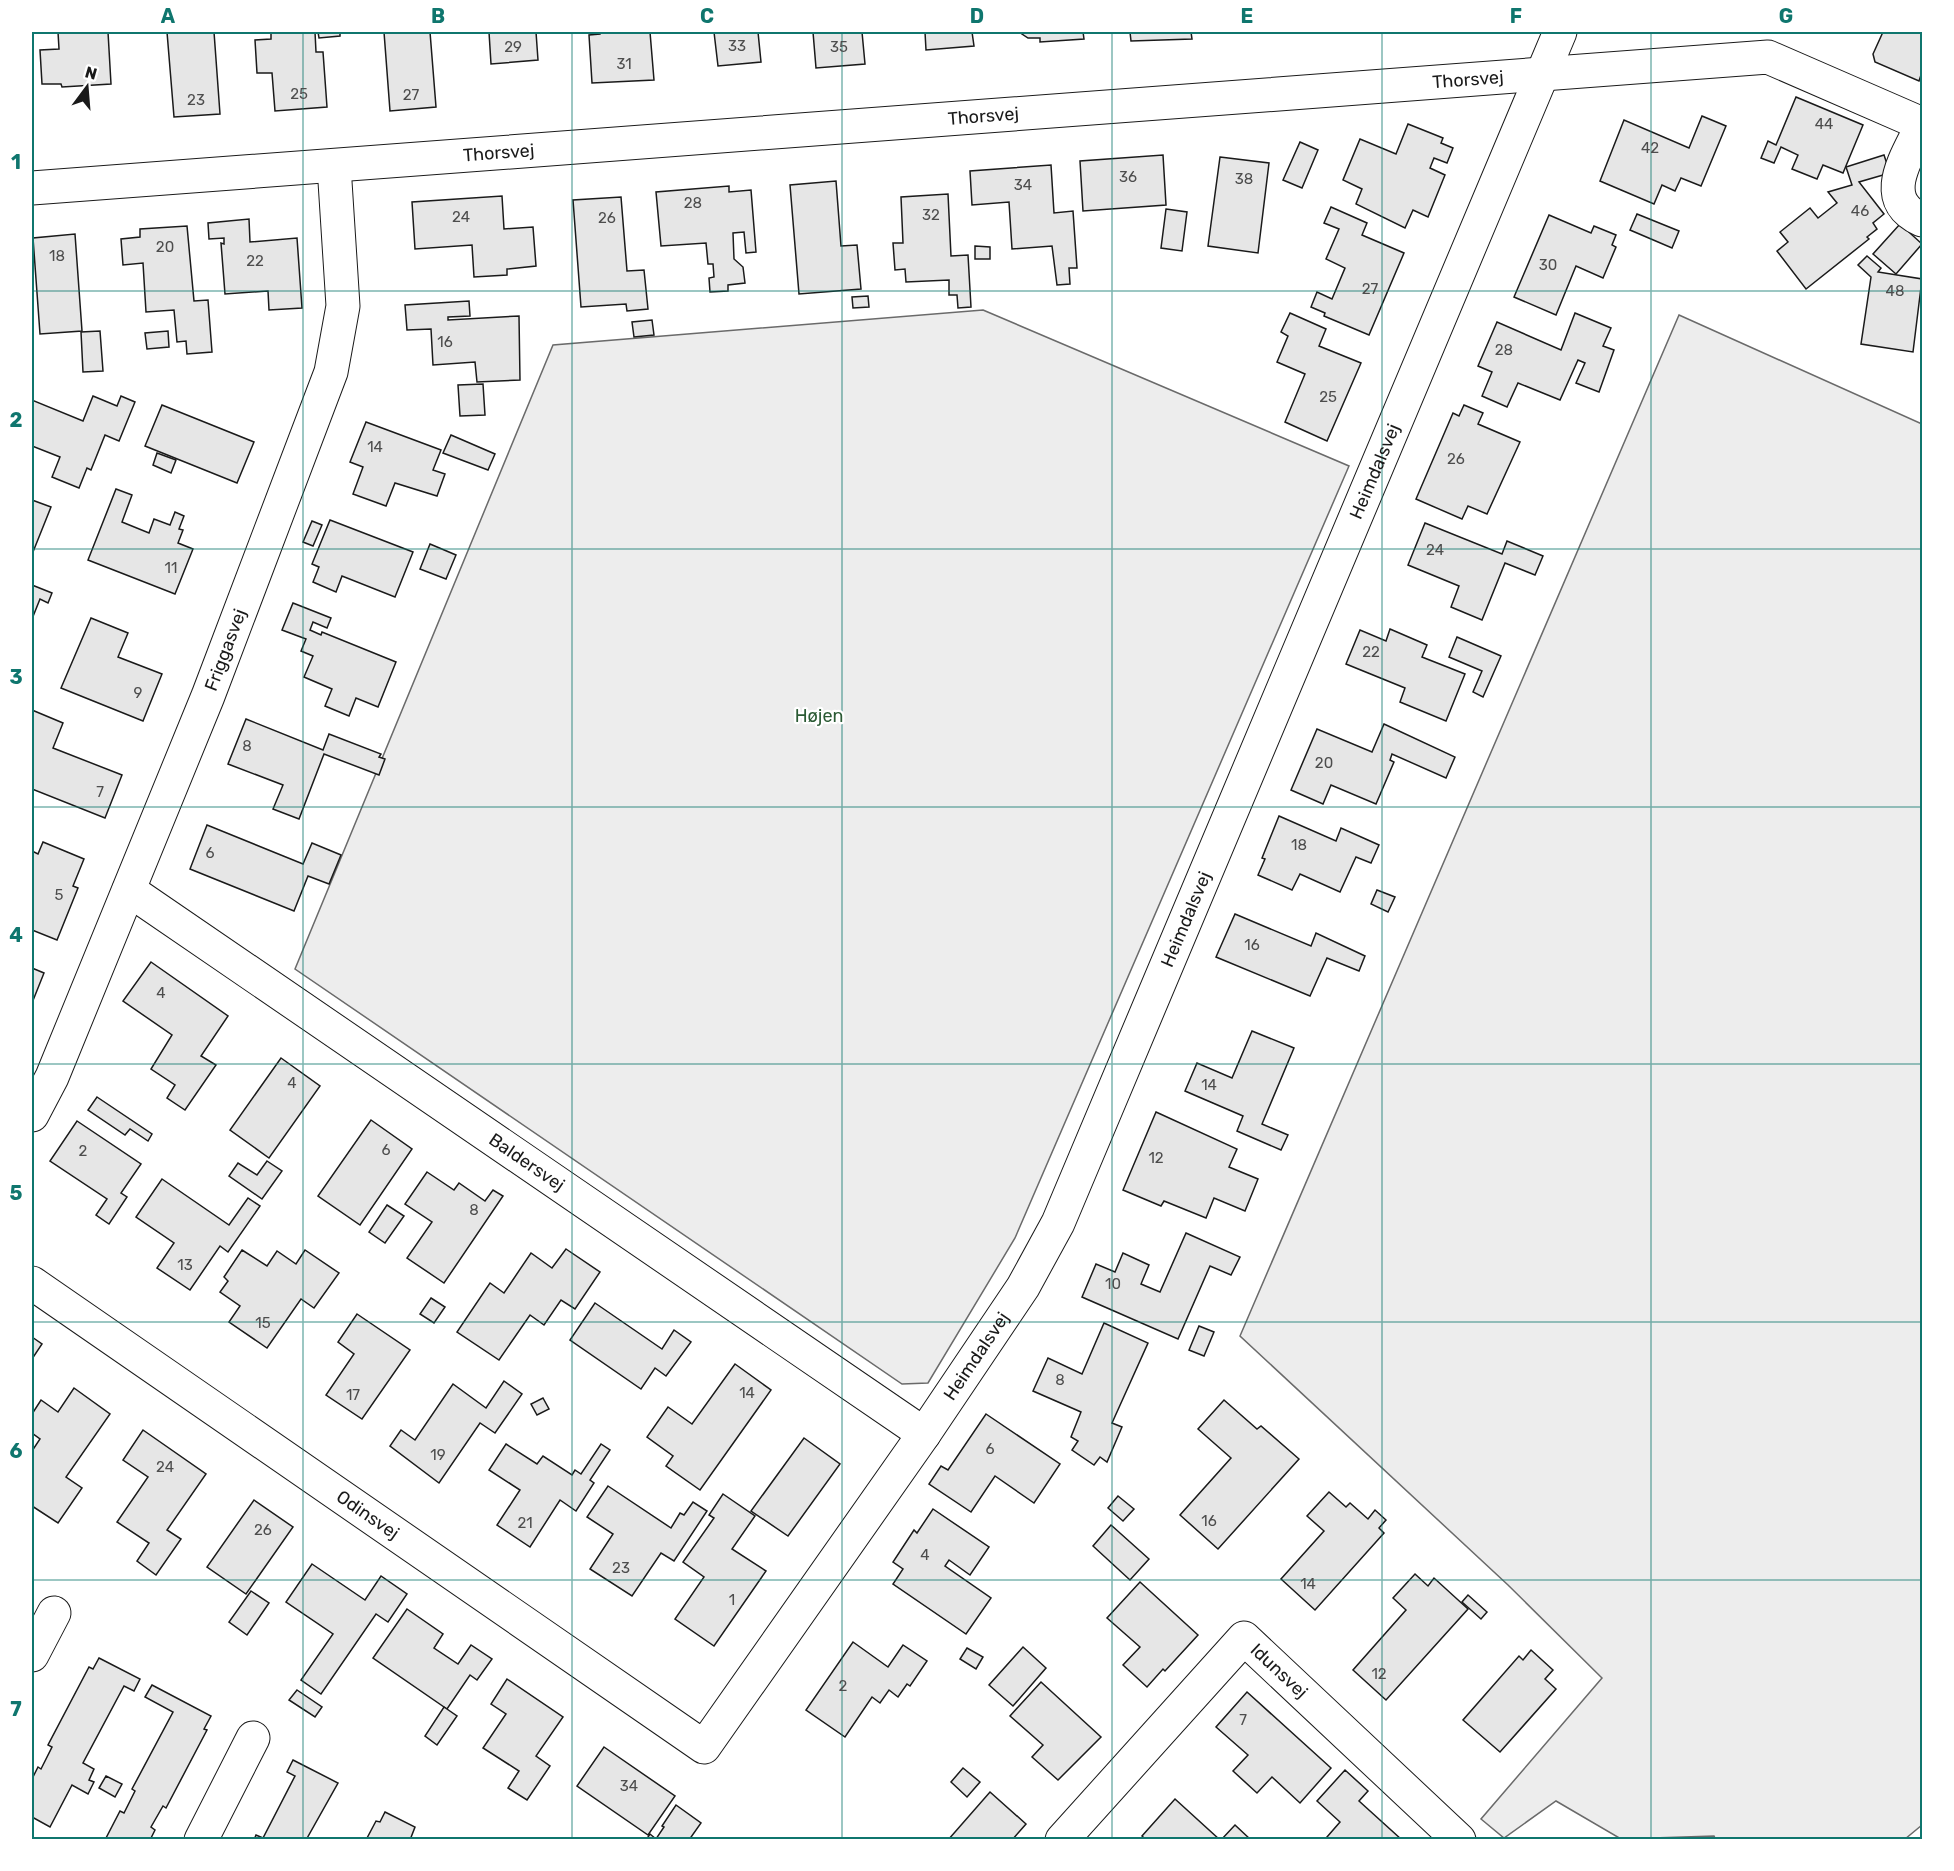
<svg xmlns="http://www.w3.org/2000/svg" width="1954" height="1871" viewBox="0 0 1954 1871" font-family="Rubik,sans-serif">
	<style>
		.built { fill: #ededed; stroke: #6a6a6a; stroke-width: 1.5 }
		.building { fill: #e6e6e6; stroke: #1a1a1a; stroke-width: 1.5 }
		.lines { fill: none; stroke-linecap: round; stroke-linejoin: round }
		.minor-casing { stroke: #1a1a1a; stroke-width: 35 }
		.minor { stroke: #fff; stroke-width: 33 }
		.grid { fill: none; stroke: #0f766e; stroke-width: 1.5; stroke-opacity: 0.55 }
		.labels { text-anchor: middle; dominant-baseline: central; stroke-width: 4.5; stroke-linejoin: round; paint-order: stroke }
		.number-label { font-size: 15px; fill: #4d4d4d }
		.street-label { font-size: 18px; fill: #1a1a1a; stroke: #fff }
		.park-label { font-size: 18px; fill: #2b5a34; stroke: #fff }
		.neatline { fill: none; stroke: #0f766e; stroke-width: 2 }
		.grid-label { font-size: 20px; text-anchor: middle; font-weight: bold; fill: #0f766e }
	</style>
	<rect width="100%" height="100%" fill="#fff"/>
	<g class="built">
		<polygon points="983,310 1349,466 1015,1238 928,1383 902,1384 295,969 553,345"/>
		<polygon points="1679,315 1922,424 1922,1825 1905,1839 1716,1840 1714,1836 1621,1839 1556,1801 1504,1838 1481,1819 1602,1678 1508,1585 1240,1336"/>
	</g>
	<g class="building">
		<polygon points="58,32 108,32 111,84 62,87 61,84 42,84 40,50 59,49"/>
		<polygon points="167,32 214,32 220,114 174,117"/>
		<polygon points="271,32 315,32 316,52 323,52 327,107 275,111 272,73 257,73 255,40 271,39"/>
		<polygon points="318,32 340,32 340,36 319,38"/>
		<polygon points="384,32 430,32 436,107 390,111"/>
		<polygon points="489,32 536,32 538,60 491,64"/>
		<polygon points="600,32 650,32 654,80 592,83 589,35 600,34"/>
		<polygon points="714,32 758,32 761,62 718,66"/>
		<polygon points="813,32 862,32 865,64 816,68"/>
		<polygon points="925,32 972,32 974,46 926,50"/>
		<polygon points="1019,32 1083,32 1084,39 1040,42 1040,38 1028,38"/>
		<polygon points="1130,32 1191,32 1192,39 1131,41"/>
		<polygon points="1883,32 1922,32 1922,72 1919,81 1875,62 1873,54"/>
		<polygon points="1796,97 1863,125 1843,173 1823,165 1817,179 1792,169 1798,155 1781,147 1774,163 1761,158 1768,141 1776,145"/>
		<polygon points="1702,116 1726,126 1701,186 1681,178 1675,191 1662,185 1654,204 1600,181 1624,120 1689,148"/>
		<polygon points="1408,124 1443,138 1441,143 1453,148 1447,163 1434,158 1430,168 1445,175 1428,217 1413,210 1405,228 1356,204 1362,189 1343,180 1360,139 1396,154"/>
		<polygon points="1300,142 1318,150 1302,188 1283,180"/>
		<polygon points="1163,155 1166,205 1083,211 1080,161"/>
		<polygon points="1884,155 1890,173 1859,182 1884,214 1873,223 1877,229 1867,237 1869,239 1806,289 1777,251 1788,242 1780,232 1810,208 1818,218 1837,203 1828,192 1852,185 1846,167"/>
		<polygon points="1220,157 1269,163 1258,253 1208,246"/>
		<polygon points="1051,165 1054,213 1073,211 1077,268 1069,268 1070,284 1057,285 1052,246 1012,249 1009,202 972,205 970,171"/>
		<polygon points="836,181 841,246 857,245 861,289 799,294 790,185"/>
		<polygon points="729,186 729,192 751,190 756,252 746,253 744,232 733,233 734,259 743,267 745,283 728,285 728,291 710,292 709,278 714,277 713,264 708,264 706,243 661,246 656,192"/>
		<polygon points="948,194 951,256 968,255 971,307 958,308 957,295 949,295 949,280 906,282 905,269 895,270 893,243 903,243 901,197"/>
		<polygon points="502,196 504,229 533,227 536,266 507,269 507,275 474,277 472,245 415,249 412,202"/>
		<polygon points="621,197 627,271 644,270 648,309 627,311 626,304 581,307 573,200"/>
		<polygon points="1331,207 1367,223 1362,235 1404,253 1369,335 1324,316 1325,313 1311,307 1317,292 1332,299 1345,268 1326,259 1339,229 1324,223"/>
		<polygon points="1166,209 1187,212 1182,251 1161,248"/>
		<polygon points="1637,214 1679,231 1672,248 1630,230"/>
		<polygon points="1549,215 1591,233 1594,226 1616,235 1612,245 1616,247 1603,278 1576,266 1556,315 1514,297"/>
		<polygon points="249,219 250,242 297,238 302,308 269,310 268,291 225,294 221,243 224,244 224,238 209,239 208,223"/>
		<polygon points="1900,224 1922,244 1896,274 1873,254"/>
		<polygon points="187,226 194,301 208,300 212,352 187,354 186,341 177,342 174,310 146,312 143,263 123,265 121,239 140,237 140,229"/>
		<polygon points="75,234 82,331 40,334 33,238"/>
		<polygon points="975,246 990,247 990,259 975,259"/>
		<polygon points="1867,256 1881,268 1878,272 1922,279 1913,352 1861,344 1871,277 1858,265"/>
		<polygon points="868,296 869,307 853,308 852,297"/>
		<polygon points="469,301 470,316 448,317 448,320 519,316 520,380 477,382 475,362 433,365 431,329 407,330 405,305"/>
		<polygon points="1290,313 1326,329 1319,346 1361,363 1327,441 1285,422 1305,374 1277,362 1288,336 1281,332"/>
		<polygon points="1575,313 1611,328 1603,346 1614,350 1599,392 1576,383 1585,363 1578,360 1560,400 1518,383 1507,407 1482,396 1492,372 1478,366 1497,322 1561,350"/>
		<polygon points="652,320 654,335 634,337 632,322"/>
		<polygon points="100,331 103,371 83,372 81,332"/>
		<polygon points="168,331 169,347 147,349 145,333"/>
		<polygon points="483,384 485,415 460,416 458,385"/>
		<polygon points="93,396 117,406 121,396 135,402 119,441 105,435 91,470 87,468 79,488 52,477 60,457 32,446 32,400 83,421"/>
		<polygon points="162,405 254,442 237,483 145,446"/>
		<polygon points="1464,405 1483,413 1478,424 1520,442 1487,514 1468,506 1462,519 1416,499 1453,413 1459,416"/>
		<polygon points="366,422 441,450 433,470 445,474 437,496 395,483 386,506 353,494 363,467 350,462"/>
		<polygon points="451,435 495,454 488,470 443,453"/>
		<polygon points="157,453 176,460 171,473 153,465"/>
		<polygon points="116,489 132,495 122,522 149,533 154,519 170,525 175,512 184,516 179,529 183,530 178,543 193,549 175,594 88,560"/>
		<polygon points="32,500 51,507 33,552 32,551"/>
		<polygon points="330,520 413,552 395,597 342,576 336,592 313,582 319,567 312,564"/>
		<polygon points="312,521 322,525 313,546 303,542"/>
		<polygon points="1425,523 1502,554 1507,541 1543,556 1535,575 1505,563 1482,620 1451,607 1459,586 1408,565"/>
		<polygon points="430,544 456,555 446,579 420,569"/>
		<polygon points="32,585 52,593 48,603 40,599 32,619"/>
		<polygon points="293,603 331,618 327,628 313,622 310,630 321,635 322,632 396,662 378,707 356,698 349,716 325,706 332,689 304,677 313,656 301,651 306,639 282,630"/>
		<polygon points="91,618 128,633 118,657 162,674 143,721 61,688"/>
		<polygon points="1390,629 1427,645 1422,657 1465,674 1446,721 1400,702 1405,688 1346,664 1360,630 1386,641"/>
		<polygon points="1457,637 1501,656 1483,697 1473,692 1482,671 1449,657"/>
		<polygon points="32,710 63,723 53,748 122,775 105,818 32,789"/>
		<polygon points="246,719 323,750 329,734 381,754 379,757 385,759 379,775 324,754 299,819 273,809 283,785 228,764"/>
		<polygon points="1384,724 1455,757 1446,778 1392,754 1390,760 1394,762 1376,804 1331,785 1323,804 1291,790 1317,729 1372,752"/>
		<polygon points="1279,816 1336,841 1341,828 1379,845 1371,863 1356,857 1340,892 1300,874 1292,890 1258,875 1265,859 1262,858"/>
		<polygon points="207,825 303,864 312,843 341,855 329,884 308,876 294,911 190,869"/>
		<polygon points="43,842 84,859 73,886 78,888 57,940 32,930 32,851 38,854"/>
		<polygon points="1377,890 1395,897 1388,912 1371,904"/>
		<polygon points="1235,914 1311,946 1316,933 1365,956 1359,971 1327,958 1310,996 1216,957"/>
		<polygon points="151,962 228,1016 201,1056 216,1065 185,1110 167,1098 175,1085 151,1069 172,1035 123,1001"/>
		<polygon points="32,968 44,973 32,1003"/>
		<polygon points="1252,1031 1294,1048 1262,1124 1288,1135 1281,1150 1237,1131 1243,1116 1185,1091 1197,1063 1232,1078"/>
		<polygon points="281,1058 320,1086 269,1158 230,1130"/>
		<polygon points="97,1097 152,1134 148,1141 130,1129 125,1135 88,1110"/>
		<polygon points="1156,1112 1237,1149 1229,1167 1258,1179 1245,1211 1214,1198 1206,1218 1164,1201 1161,1206 1123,1190"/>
		<polygon points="371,1120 412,1149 360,1225 318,1196"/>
		<polygon points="77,1121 141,1164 121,1193 127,1197 109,1224 96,1215 107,1199 50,1161"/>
		<polygon points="267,1161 282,1171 262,1199 229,1176 238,1163 257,1175"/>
		<polygon points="427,1172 454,1190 459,1183 485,1201 493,1190 503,1196 444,1283 407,1258 432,1222 405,1204"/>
		<polygon points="162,1179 229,1225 248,1198 260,1206 228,1252 220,1246 190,1290 157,1268 174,1243 136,1217"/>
		<polygon points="387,1205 404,1216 385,1243 369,1232"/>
		<polygon points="1186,1233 1240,1257 1231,1275 1210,1266 1178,1339 1082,1297 1096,1264 1115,1272 1123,1253 1149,1265 1141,1284 1160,1292"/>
		<polygon points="566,1249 600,1272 575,1309 561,1300 544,1325 530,1315 499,1360 457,1332 490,1283 504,1293 531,1253 552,1268"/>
		<polygon points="242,1250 267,1266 277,1251 296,1264 305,1250 339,1273 314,1308 301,1299 267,1348 229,1322 240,1306 220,1292 228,1281 224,1277"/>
		<polygon points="431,1298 445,1307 434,1323 420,1314"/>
		<polygon points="595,1303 662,1349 674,1330 691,1342 666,1376 655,1368 641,1389 570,1340"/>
		<polygon points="357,1314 410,1350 362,1419 326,1395 354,1354 338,1342"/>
		<polygon points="1104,1323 1148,1343 1112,1423 1122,1427 1107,1462 1100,1457 1094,1465 1072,1450 1078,1441 1071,1437 1081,1412 1033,1391 1048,1358 1082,1374"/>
		<polygon points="1199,1326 1214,1332 1204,1356 1189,1350"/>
		<polygon points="32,1337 42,1344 32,1359"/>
		<polygon points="735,1364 771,1390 700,1490 666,1466 673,1456 647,1437 668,1407 692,1424"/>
		<polygon points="504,1381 522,1394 495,1433 480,1423 439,1483 390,1446 401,1430 415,1440 453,1384 486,1408"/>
		<polygon points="74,1388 110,1414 66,1477 82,1488 58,1523 32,1506 32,1451 40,1439 32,1433 32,1414 41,1400 58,1412"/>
		<polygon points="543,1398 549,1409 537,1415 531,1404"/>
		<polygon points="1224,1400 1257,1429 1261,1426 1299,1459 1218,1549 1180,1515 1231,1458 1198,1429"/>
		<polygon points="986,1414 1060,1464 1034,1503 995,1476 971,1512 929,1484 941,1466 948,1470"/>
		<polygon points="143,1430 206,1474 167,1530 181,1539 156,1575 137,1561 149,1543 117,1522 148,1477 123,1460"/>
		<polygon points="804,1438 840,1464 788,1536 751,1511"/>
		<polygon points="506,1444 537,1464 543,1456 572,1475 575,1470 581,1474 601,1444 610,1450 590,1480 594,1483 576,1511 560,1500 530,1547 497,1525 520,1490 489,1470"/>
		<polygon points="608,1486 671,1528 680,1513 684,1515 693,1502 707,1511 674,1561 661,1553 632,1596 590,1569 613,1534 587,1517"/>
		<polygon points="1329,1492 1346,1507 1350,1503 1368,1519 1375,1510 1386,1520 1379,1528 1384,1533 1315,1610 1281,1579 1324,1531 1307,1516"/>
		<polygon points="723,1494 755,1516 732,1549 766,1571 714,1646 675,1619 704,1577 683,1562 714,1518 709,1515"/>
		<polygon points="1118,1496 1134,1509 1123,1521 1108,1508"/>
		<polygon points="254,1500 293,1527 246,1594 207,1567"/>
		<polygon points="933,1509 989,1547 970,1575 949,1560 945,1566 991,1598 966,1634 893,1584 903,1569 893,1562 914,1530 917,1533"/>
		<polygon points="1111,1525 1149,1559 1130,1580 1093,1546"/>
		<polygon points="312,1564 365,1600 381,1576 407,1594 388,1622 376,1614 321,1694 301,1680 333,1634 286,1602"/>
		<polygon points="1415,1574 1428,1586 1434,1578 1468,1609 1386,1700 1353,1670 1406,1610 1393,1598"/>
		<polygon points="1140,1582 1198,1635 1165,1671 1163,1669 1147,1687 1123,1665 1140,1647 1107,1618"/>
		<polygon points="251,1591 269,1603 247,1635 229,1622"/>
		<polygon points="1468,1595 1487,1612 1481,1619 1462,1602"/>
		<polygon points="407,1609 443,1634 434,1648 458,1664 471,1645 492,1659 477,1680 470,1675 447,1709 373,1658"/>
		<polygon points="853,1642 888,1667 903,1645 927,1661 910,1686 907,1684 898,1697 889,1690 880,1703 872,1697 845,1737 806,1710"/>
		<polygon points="1023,1647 1046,1668 1013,1706 989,1685"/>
		<polygon points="967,1648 983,1657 976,1669 960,1659"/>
		<polygon points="1531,1650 1553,1670 1545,1679 1556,1689 1500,1752 1463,1720 1519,1656 1523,1660"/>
		<polygon points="99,1658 140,1679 134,1691 124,1686 83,1763 94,1769 89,1780 94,1782 88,1794 72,1785 50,1827 32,1817 32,1779 38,1767 41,1769 52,1747 48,1745 89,1667 93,1669"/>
		<polygon points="507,1679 563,1717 536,1756 550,1766 527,1800 508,1788 519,1771 483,1748 506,1714 491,1704"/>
		<polygon points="1041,1682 1101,1737 1058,1780 1032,1757 1043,1745 1010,1716"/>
		<polygon points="152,1685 211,1716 204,1729 207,1730 166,1808 163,1806 151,1827 155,1830 150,1840 105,1840 120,1811 124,1813 135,1791 132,1789 173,1712 145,1697"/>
		<polygon points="297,1690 322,1707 315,1717 289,1700"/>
		<polygon points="1247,1692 1331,1768 1300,1803 1272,1777 1257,1793 1233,1771 1248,1755 1216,1727"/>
		<polygon points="444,1707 457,1716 437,1745 425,1736"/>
		<polygon points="604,1747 675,1796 648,1835 577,1786"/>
		<polygon points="293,1760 338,1783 306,1840 254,1840 256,1835 263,1838 295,1776 287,1772"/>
		<polygon points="963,1768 980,1782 967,1797 951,1782"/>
		<polygon points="1345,1770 1368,1791 1359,1801 1402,1840 1330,1840 1327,1837 1340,1822 1317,1801"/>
		<polygon points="106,1776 122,1784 115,1797 99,1788"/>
		<polygon points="990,1792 1026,1824 1012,1840 948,1840"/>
		<polygon points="1175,1799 1220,1840 1146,1840 1142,1836"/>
		<polygon points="676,1805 701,1823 689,1840 646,1840 650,1834 656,1839 664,1827 662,1826"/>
		<polygon points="385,1812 415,1827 410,1840 366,1840 376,1821 380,1822"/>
		<polygon points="1235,1825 1251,1840 1221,1840"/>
	</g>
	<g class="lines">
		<defs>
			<g id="minor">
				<path d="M1922,125c-14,31 -46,74 0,95"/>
				<path id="s1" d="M32,188l1736,-131 154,67"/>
				<path id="s2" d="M129,890l795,544"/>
				<path id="s3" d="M32,1115l20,-38 156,-381 123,-324 12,-66 -9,-140"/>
				<path id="s4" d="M32,1283l672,464 220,-313 99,-147 35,-64 502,-1191"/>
				<polyline points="32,1655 54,1613"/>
				<polyline points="201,1840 253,1738"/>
				<path id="s5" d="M1062,1840l182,-202 215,202"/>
			</g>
		</defs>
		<use href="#minor" class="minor-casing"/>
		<use href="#minor" class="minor"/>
	</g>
	<path class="grid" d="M303,32v1808M572,32v1808M842,32v1808M1112,32v1808M1382,32v1808M1651,32v1808M32,291h1890M32,549h1890M32,807h1890M32,1064h1890M32,1322h1890M32,1580h1890"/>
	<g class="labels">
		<g class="number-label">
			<text x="737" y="46">33</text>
			<text x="513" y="47">29</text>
			<text x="839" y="47">35</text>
			<text x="624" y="64">31</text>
			<text x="299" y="94">25</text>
			<text x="411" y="95">27</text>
			<text x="196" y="100">23</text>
			<text x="1824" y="124">44</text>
			<text x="1650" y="148">42</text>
			<text x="1128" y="177">36</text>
			<text x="1244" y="179">38</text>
			<text x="1023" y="185">34</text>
			<text x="693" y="203">28</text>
			<text x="1860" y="211">46</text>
			<text x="931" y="215">32</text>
			<text x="461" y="217">24</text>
			<text x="607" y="218">26</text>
			<text x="165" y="247">20</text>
			<text x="57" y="256">18</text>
			<text x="255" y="261">22</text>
			<text x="1548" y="265">30</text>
			<text x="1370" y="289">27</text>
			<text x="1895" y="291">48</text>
			<text x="445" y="342">16</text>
			<text x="1504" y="350">28</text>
			<text x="1328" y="397">25</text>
			<text x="375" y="447">14</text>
			<text x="1456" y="459">26</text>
			<text x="1435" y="550">24</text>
			<text x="171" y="568">11</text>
			<text x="1371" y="652">22</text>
			<text x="138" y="693">9</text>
			<text x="247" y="746">8</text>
			<text x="1324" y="763">20</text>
			<text x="100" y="792">7</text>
			<text x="1299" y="845">18</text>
			<text x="210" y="853">6</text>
			<text x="59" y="895">5</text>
			<text x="1252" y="945">16</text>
			<text x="161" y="993">4</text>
			<text x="292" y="1083">4</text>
			<text x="1209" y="1085">14</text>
			<text x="386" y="1150">6</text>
			<text x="83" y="1151">2</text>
			<text x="1156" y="1158">12</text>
			<text x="474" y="1210">8</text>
			<text x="185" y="1265">13</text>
			<text x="1113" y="1284">10</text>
			<text x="263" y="1323">15</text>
			<text x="1060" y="1380">8</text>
			<text x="747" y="1393">14</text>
			<text x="353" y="1395">17</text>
			<text x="990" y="1449">6</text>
			<text x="438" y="1455">19</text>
			<text x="165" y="1467">24</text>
			<text x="1209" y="1521">16</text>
			<text x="525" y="1523">21</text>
			<text x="263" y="1530">26</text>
			<text x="925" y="1555">4</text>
			<text x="621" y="1568">23</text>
			<text x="1308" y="1584">14</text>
			<text x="732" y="1600">1</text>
			<text x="1379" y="1674">12</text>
			<text x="843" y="1686">2</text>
			<text x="1243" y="1720">7</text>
			<text x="629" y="1786">34</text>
		</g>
		<g class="street-label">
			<text stroke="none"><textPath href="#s1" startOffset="1440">Thorsvej</textPath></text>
			<text stroke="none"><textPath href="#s1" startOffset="954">Thorsvej</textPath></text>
			<text stroke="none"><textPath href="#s1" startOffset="468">Thorsvej</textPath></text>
			<text stroke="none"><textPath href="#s4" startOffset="2265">Heimdalsvej</textPath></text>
			<text stroke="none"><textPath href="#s3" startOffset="504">Friggasvej</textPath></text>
			<text stroke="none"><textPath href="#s4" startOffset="1779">Heimdalsvej</textPath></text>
			<text stroke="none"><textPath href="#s2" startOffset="482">Baldersvej</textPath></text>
			<text stroke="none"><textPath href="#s4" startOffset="1293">Heimdalsvej</textPath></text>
			<text stroke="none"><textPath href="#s4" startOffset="408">Odinsvej</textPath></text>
			<text stroke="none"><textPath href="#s5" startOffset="320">Idunsvej</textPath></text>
		</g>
		<g class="park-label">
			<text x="819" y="716">Højen</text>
		</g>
	</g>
	<rect width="1954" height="1871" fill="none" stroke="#ffffff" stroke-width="66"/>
	<g transform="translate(87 87) rotate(16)" stroke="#ffffff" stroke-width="4.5" paint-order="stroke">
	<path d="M0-4.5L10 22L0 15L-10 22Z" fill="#1a1a1a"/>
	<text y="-9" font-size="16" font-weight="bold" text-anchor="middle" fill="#1a1a1a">N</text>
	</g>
	<rect x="33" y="33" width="1888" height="1805" class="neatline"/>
	<g class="grid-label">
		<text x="168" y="23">A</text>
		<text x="438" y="23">B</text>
		<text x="707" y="23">C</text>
		<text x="977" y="23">D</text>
		<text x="1247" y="23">E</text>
		<text x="1516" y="23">F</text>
		<text x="1786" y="23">G</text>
		<text x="16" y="169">1</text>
		<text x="16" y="427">2</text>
		<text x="16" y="684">3</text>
		<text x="16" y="942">4</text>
		<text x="16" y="1200">5</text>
		<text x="16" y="1458">6</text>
		<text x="16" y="1716">7</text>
	</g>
</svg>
